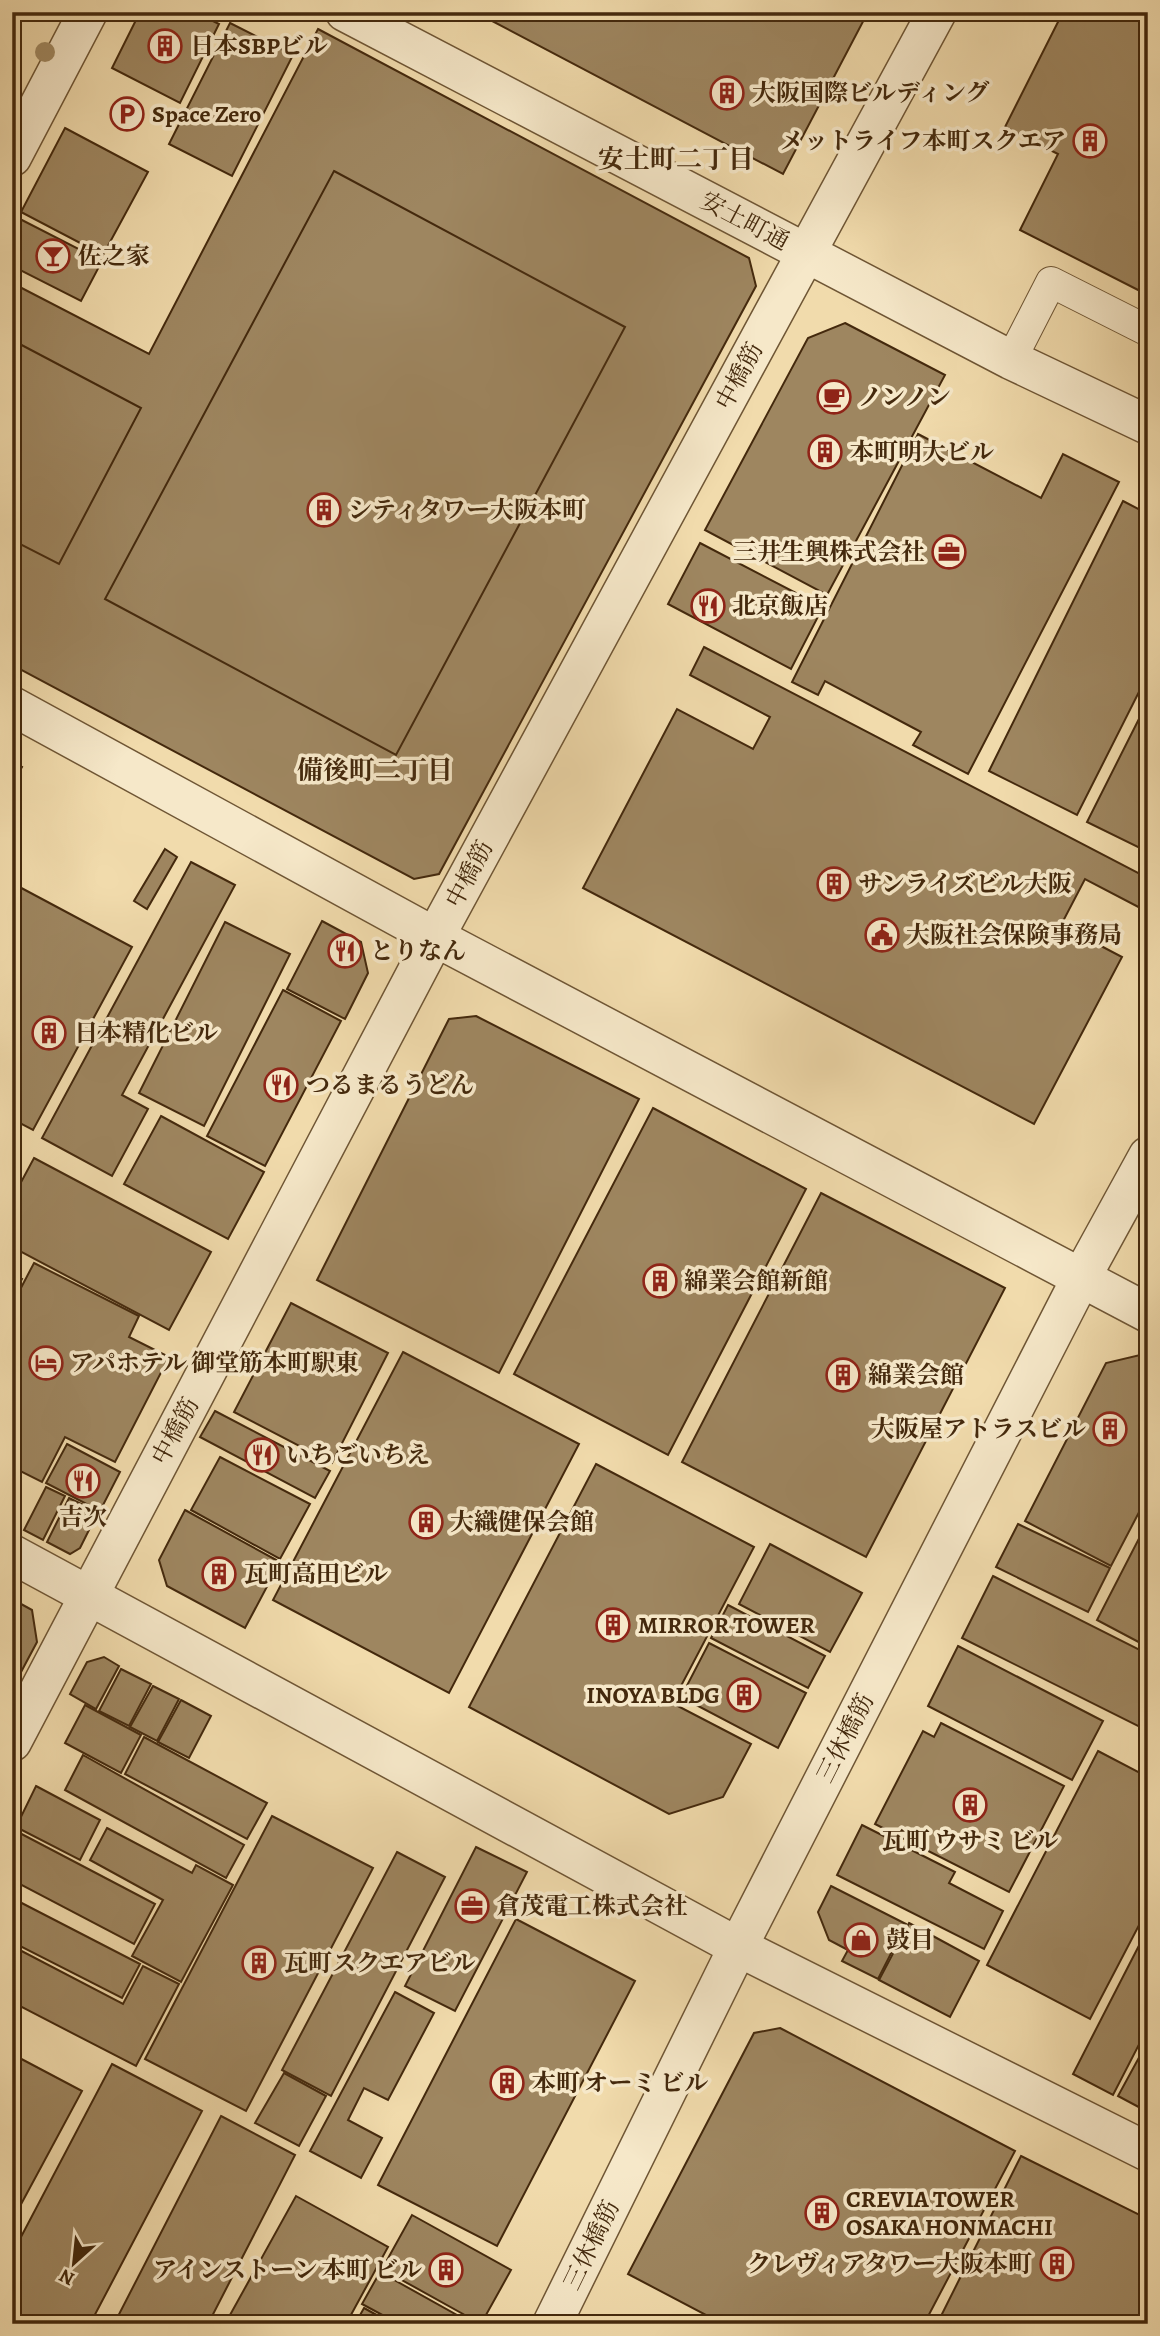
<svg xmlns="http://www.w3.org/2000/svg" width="1160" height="2336" viewBox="0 0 1160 2336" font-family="Alegreya,'Noto Serif JP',serif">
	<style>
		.building { fill: #9e8660; stroke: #44290d; stroke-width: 2 }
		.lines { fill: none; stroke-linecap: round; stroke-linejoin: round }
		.service-casing { stroke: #6f5635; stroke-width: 32 }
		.minor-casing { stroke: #6f5635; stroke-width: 41 }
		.service { stroke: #f6e8c9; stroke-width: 30 }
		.minor { stroke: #f6e8c9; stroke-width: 38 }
		.tree { fill: #a28a63 }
		.labels { text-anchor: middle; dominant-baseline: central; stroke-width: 7; stroke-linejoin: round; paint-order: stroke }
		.poi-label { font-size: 24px; font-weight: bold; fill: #44290d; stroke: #f6e8c9; text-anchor: start }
		.street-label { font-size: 24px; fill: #44290d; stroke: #f6e8c9 }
		.neighbourhood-label { font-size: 26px; font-weight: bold; fill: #44290d; stroke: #f6e8c9 }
	</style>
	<rect width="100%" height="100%" fill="#f1dbac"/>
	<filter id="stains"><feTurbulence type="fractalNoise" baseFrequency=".00286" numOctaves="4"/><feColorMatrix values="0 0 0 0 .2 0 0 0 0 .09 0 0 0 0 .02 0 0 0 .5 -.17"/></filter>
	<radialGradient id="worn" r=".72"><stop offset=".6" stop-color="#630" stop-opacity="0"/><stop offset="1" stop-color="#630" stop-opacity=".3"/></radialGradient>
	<g class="building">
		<polygon points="140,12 195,12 219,24 180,103 112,68"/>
		<polygon points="475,12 868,12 783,174"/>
		<polygon points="1063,12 1148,12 1148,295 1020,230 1058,154 1005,127"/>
		<polygon points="230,23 293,55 232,176 169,144"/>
		<polygon points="318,29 749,258 756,286 439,874 414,879 12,665 12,283 149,354"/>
		<polygon points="65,128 148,172 103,255 21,212"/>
		<polygon points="334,171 625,327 396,755 105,599"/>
		<polygon points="16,217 102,261 81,301 12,266 12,225"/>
		<polygon points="845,323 945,375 827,595 705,530 808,338"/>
		<polygon points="14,341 141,408 59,564 12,540"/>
		<polygon points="918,434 1041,498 1063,454 1119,482 968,774 913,745 921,732 825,681 818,695 792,682"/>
		<polygon points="1123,501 1148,514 1148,674 1077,815 989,771"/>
		<polygon points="700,543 823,607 791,669 668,604"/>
		<polygon points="704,647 1148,878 1148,912 1085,879 1061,925 1122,957 1034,1124 583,888 677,709 753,749 770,717 690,675"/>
		<polygon points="1148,701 1148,852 1087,822"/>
		<polygon points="12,762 22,767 12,785"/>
		<polygon points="165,849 177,857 147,909 134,901"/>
		<polygon points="191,862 235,885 122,1095 148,1109 112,1176 42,1138"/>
		<polygon points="12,883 132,947 33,1130 12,1119"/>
		<polygon points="322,921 361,942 368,973 345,1019 287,989"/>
		<polygon points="225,922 290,954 204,1126 139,1093"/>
		<polygon points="283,990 341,1021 265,1166 207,1136"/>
		<polygon points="476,1016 639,1099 499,1373 317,1280 449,1019"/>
		<polygon points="653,1108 806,1189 668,1455 514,1374"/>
		<polygon points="161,1116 264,1172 228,1239 124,1184"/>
		<polygon points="34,1158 211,1252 169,1330 12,1247 12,1199"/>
		<polygon points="821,1193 1005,1288 866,1557 682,1462"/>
		<polygon points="34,1263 139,1316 129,1337 169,1357 115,1462 65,1437 42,1482 12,1467 12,1305"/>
		<polygon points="12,1274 22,1279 12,1297"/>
		<polygon points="291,1303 388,1353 332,1463 234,1412"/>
		<polygon points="403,1352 579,1444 449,1693 273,1600"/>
		<polygon points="1140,1355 1148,1360 1148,1495 1111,1566 1025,1521 1106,1363"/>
		<polygon points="215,1411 330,1471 315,1498 200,1437"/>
		<polygon points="67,1444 120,1472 100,1511 46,1483"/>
		<polygon points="220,1457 310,1504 280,1559 191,1510"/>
		<polygon points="596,1464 754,1547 672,1703 751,1744 723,1797 669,1814 469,1707"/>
		<polygon points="46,1487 65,1496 43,1540 24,1530"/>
		<polygon points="69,1498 98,1512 80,1548 70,1554 47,1542"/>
		<polygon points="185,1510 280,1562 245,1628 167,1586 159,1560"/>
		<polygon points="1148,1521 1148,1647 1097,1620"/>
		<polygon points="1018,1524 1110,1568 1088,1612 996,1567"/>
		<polygon points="770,1544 862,1593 830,1652 739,1604"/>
		<polygon points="993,1576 1148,1654 1148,1731 962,1638"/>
		<polygon points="12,1599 32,1610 37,1642 12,1689"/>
		<polygon points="728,1605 825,1656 808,1688 711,1638"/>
		<polygon points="709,1643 806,1693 778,1748 681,1697"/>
		<polygon points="958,1646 1103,1721 1072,1780 928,1706"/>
		<polygon points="104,1657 119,1666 96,1709 70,1694 87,1662"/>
		<polygon points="121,1669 151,1684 129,1726 99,1711"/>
		<polygon points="153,1686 179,1699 157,1741 130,1727"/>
		<polygon points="181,1700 211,1716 189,1758 158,1742"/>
		<polygon points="85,1705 141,1735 121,1773 65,1743"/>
		<polygon points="941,1723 1064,1786 1009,1892 875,1824 923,1731 934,1737"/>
		<polygon points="144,1737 267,1803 247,1839 125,1774"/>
		<polygon points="1098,1751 1148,1777 1148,1908 1090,2019 987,1965"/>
		<polygon points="83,1755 244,1845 226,1878 65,1790"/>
		<polygon points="36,1786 100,1820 80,1860 16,1827"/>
		<polygon points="272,1816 373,1868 246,2111 145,2059"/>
		<polygon points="862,1825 955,1872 949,1883 1003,1911 984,1949 837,1875"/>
		<polygon points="107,1828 192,1873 196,1865 233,1885 181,1982 132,1956 163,1900 90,1860"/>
		<polygon points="14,1830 155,1904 134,1944 12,1880"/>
		<polygon points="476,1847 527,1872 455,2011 405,1986"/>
		<polygon points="397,1852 445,1877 331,2096 282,2070"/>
		<polygon points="831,1886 906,1924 878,1979 842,1961 848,1950 829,1940 818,1912"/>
		<polygon points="12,1898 140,1964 122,1998 12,1942"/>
		<polygon points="516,1919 635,1981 497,2246 378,2185"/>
		<polygon points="909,1923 979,1961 950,2017 879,1980"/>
		<polygon points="1148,1928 1148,2027 1113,2095 1073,2074"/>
		<polygon points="12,1946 123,2004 143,1966 179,1984 136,2066 12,2002"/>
		<polygon points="395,1992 434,2013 388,2100 364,2088 348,2120 382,2138 361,2178 310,2151"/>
		<polygon points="780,2028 1015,2151 924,2324 723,2324 628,2274 754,2033"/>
		<polygon points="1148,2041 1148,2112 1118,2096"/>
		<polygon points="12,2054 82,2091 12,2221"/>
		<polygon points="112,2064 202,2111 90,2324 19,2324 12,2320 12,2254"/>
		<polygon points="284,2073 326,2096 299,2146 255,2123"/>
		<polygon points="221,2116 295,2155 208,2324 114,2324"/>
		<polygon points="1021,2156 1148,2219 1148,2310 1141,2324 937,2324"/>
		<polygon points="296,2196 388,2247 346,2324 225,2324"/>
		<polygon points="412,2215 511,2270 481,2324 382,2269"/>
		<polygon points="380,2272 473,2324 399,2324 362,2304"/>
		<polygon points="364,2308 393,2324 355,2324"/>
	</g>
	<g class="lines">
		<defs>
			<polyline id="service" points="1011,360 1051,282 1148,331"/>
			<g id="minor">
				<polyline points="345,12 1011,360 1148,425"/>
				<polyline points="12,157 88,12"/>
				<polyline points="12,706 435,937 1148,1313"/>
				<polyline points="12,1554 738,1947 1148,2152"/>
				<polyline points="12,1742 435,937 937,12"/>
				<polyline points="552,2324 738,1947 1081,1278 1148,1156"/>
			</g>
		</defs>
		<use href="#service" class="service-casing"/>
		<use href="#minor" class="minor-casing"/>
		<use href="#service" class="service"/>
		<use href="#minor" class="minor"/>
	</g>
	<circle class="tree" cx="45" cy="52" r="10"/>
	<defs>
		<symbol id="building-ring" viewBox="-11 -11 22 22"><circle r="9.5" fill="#f6e8c9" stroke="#8f2418" stroke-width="1.5"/><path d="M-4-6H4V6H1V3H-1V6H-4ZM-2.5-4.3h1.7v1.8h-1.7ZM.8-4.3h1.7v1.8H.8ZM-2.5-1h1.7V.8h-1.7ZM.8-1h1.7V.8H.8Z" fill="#8f2418"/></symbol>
		<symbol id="parking-ring" viewBox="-11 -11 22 22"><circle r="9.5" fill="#f6e8c9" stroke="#8f2418" stroke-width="1.5"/><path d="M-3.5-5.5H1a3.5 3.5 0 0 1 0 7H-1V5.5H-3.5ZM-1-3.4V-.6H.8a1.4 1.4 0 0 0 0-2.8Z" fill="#8f2418"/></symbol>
		<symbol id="bar-ring" viewBox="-11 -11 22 22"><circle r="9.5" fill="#f6e8c9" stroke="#8f2418" stroke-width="1.5"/><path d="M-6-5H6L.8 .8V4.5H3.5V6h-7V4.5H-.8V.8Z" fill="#8f2418"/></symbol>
		<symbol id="cafe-ring" viewBox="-11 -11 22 22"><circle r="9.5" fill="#f6e8c9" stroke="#8f2418" stroke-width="1.5"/><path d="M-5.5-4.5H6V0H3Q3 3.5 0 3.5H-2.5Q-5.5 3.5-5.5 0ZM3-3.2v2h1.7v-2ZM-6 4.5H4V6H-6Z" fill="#8f2418"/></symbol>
		<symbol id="office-ring" viewBox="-11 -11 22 22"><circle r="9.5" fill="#f6e8c9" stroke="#8f2418" stroke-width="1.5"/><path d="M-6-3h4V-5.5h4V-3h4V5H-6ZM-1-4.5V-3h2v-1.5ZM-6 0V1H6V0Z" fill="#8f2418"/></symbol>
		<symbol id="restaurant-ring" viewBox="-11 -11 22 22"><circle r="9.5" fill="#f6e8c9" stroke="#8f2418" stroke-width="1.5"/><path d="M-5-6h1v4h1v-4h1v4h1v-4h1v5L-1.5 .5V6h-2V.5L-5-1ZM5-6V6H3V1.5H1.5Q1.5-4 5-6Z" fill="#8f2418"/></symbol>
		<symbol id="civic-ring" viewBox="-11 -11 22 22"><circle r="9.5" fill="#f6e8c9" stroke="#8f2418" stroke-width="1.5"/><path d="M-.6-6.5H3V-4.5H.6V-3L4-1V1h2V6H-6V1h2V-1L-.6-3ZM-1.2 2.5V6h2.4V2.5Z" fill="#8f2418"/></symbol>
		<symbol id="hotel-ring" viewBox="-11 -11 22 22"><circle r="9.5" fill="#f6e8c9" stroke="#8f2418" stroke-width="1.5"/><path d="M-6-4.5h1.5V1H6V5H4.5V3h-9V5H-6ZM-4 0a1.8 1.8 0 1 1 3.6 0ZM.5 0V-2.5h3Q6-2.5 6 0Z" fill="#8f2418"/></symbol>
		<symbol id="shop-ring" viewBox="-11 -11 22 22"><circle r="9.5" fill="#f6e8c9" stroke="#8f2418" stroke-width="1.5"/><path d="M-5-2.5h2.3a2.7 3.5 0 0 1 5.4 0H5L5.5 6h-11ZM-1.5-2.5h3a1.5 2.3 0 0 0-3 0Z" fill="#8f2418"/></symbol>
	</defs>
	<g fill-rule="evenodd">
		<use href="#building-ring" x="146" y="27" width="38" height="38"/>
		<use href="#building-ring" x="708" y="74" width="38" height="38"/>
		<use href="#parking-ring" x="108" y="95" width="38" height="38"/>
		<use href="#building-ring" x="1071" y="122" width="38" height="38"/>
		<use href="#bar-ring" x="34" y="237" width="38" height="38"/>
		<use href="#cafe-ring" x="815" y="378" width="38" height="38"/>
		<use href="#building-ring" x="806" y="433" width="38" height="38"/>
		<use href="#building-ring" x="305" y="491" width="38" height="38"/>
		<use href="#office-ring" x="930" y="533" width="38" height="38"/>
		<use href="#restaurant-ring" x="689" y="587" width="38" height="38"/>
		<use href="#building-ring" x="815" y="865" width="38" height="38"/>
		<use href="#civic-ring" x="863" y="916" width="38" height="38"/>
		<use href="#restaurant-ring" x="326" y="932" width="38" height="38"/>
		<use href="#building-ring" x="30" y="1014" width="38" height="38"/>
		<use href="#restaurant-ring" x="262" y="1066" width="38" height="38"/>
		<use href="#building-ring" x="641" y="1262" width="38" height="38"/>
		<use href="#hotel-ring" x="27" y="1344" width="38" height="38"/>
		<use href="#building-ring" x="824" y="1356" width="38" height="38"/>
		<use href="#building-ring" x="1091" y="1410" width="38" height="38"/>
		<use href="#restaurant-ring" x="243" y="1436" width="38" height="38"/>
		<use href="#restaurant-ring" x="64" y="1462" width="38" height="38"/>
		<use href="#building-ring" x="407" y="1503" width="38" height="38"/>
		<use href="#building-ring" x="200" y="1555" width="38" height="38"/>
		<use href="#building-ring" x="594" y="1606" width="38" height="38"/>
		<use href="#building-ring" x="725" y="1676" width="38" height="38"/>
		<use href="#building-ring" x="951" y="1786" width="38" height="38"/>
		<use href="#office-ring" x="453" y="1887" width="38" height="38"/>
		<use href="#shop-ring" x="842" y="1921" width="38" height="38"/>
		<use href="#building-ring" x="240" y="1944" width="38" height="38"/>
		<use href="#building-ring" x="488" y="2064" width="38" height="38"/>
		<use href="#building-ring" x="803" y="2194" width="38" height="38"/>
		<use href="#building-ring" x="1038" y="2245" width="38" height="38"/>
		<use href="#building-ring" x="427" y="2251" width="38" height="38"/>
	</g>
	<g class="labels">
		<g class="poi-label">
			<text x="190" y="46">日本SBPビル</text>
			<text x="752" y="93">大阪国際ビルディング</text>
			<text x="152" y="114">Space Zero</text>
			<text x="1066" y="141" text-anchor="end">メットライフ本町スクエア</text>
			<text x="78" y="256">佐之家</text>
			<text x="858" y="397">ノンノン</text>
			<text x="850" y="452">本町明大ビル</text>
			<text x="348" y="510">シティタワー大阪本町</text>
			<text x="925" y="552" text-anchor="end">三井生興株式会社</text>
			<text x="732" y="606">北京飯店</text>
			<text x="858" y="884">サンライズビル大阪</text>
			<text x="906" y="935">大阪社会保険事務局</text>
			<text x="370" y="951">とりなん</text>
			<text x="74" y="1033">日本精化ビル</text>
			<text x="306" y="1085">つるまるうどん</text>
			<text x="684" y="1281">綿業会館新館</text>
			<text x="70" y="1363">アパホテル 御堂筋本町駅東</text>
			<text x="868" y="1375">綿業会館</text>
			<text x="1086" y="1429" text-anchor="end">大阪屋アトラスビル</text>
			<text x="286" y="1455">いちごいちえ</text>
			<text x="83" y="1517" text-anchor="middle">吉次</text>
			<text x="450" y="1522">大織健保会館</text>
			<text x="244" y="1574">瓦町高田ビル</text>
			<text x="638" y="1625">MIRROR TOWER</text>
			<text x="720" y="1695" text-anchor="end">INOYA BLDG</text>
			<text x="970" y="1841" text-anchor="middle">瓦町 ウサミ ビル</text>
			<text x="496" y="1906">倉茂電工株式会社</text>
			<text x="886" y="1940">鼓目</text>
			<text x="284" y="1963">瓦町スクエアビル</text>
			<text x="532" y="2083">本町 オーミ ビル</text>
			<text x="846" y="2199">CREVIA TOWER<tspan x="846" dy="28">OSAKA HONMACHI</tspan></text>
			<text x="1032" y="2264" text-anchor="end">クレヴィアタワー大阪本町</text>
			<text x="422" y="2270" text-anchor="end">アインストーン 本町 ビル</text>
		</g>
		<g class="street-label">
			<text transform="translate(745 221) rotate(28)">安土町通</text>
			<text transform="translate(739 376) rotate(-62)">中橋筋</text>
			<text transform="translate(469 874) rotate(-62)">中橋筋</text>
			<text transform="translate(175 1431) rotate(-62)">中橋筋</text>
			<text transform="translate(845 1738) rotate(-63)">三休橋筋</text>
			<text transform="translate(591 2245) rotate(-64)">三休橋筋</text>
		</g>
		<g class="neighbourhood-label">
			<text x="676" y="159">安土町二丁目</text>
			<text x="375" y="770">備後町二丁目</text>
		</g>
	</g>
	<rect width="1160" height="2336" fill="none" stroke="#f1dbac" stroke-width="42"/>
	<rect x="14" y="14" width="1132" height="2308" fill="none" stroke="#44290d" stroke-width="3.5"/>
	<rect x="21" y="21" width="1118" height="2294" fill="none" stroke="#44290d" stroke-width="2"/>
	<g transform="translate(74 2263) rotate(207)" stroke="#f6e8c9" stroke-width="5" paint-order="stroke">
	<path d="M0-5L12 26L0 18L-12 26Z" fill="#44290d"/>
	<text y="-10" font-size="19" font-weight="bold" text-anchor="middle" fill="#44290d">N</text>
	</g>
	<rect width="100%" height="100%" filter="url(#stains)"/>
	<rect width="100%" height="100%" fill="url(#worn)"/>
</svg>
